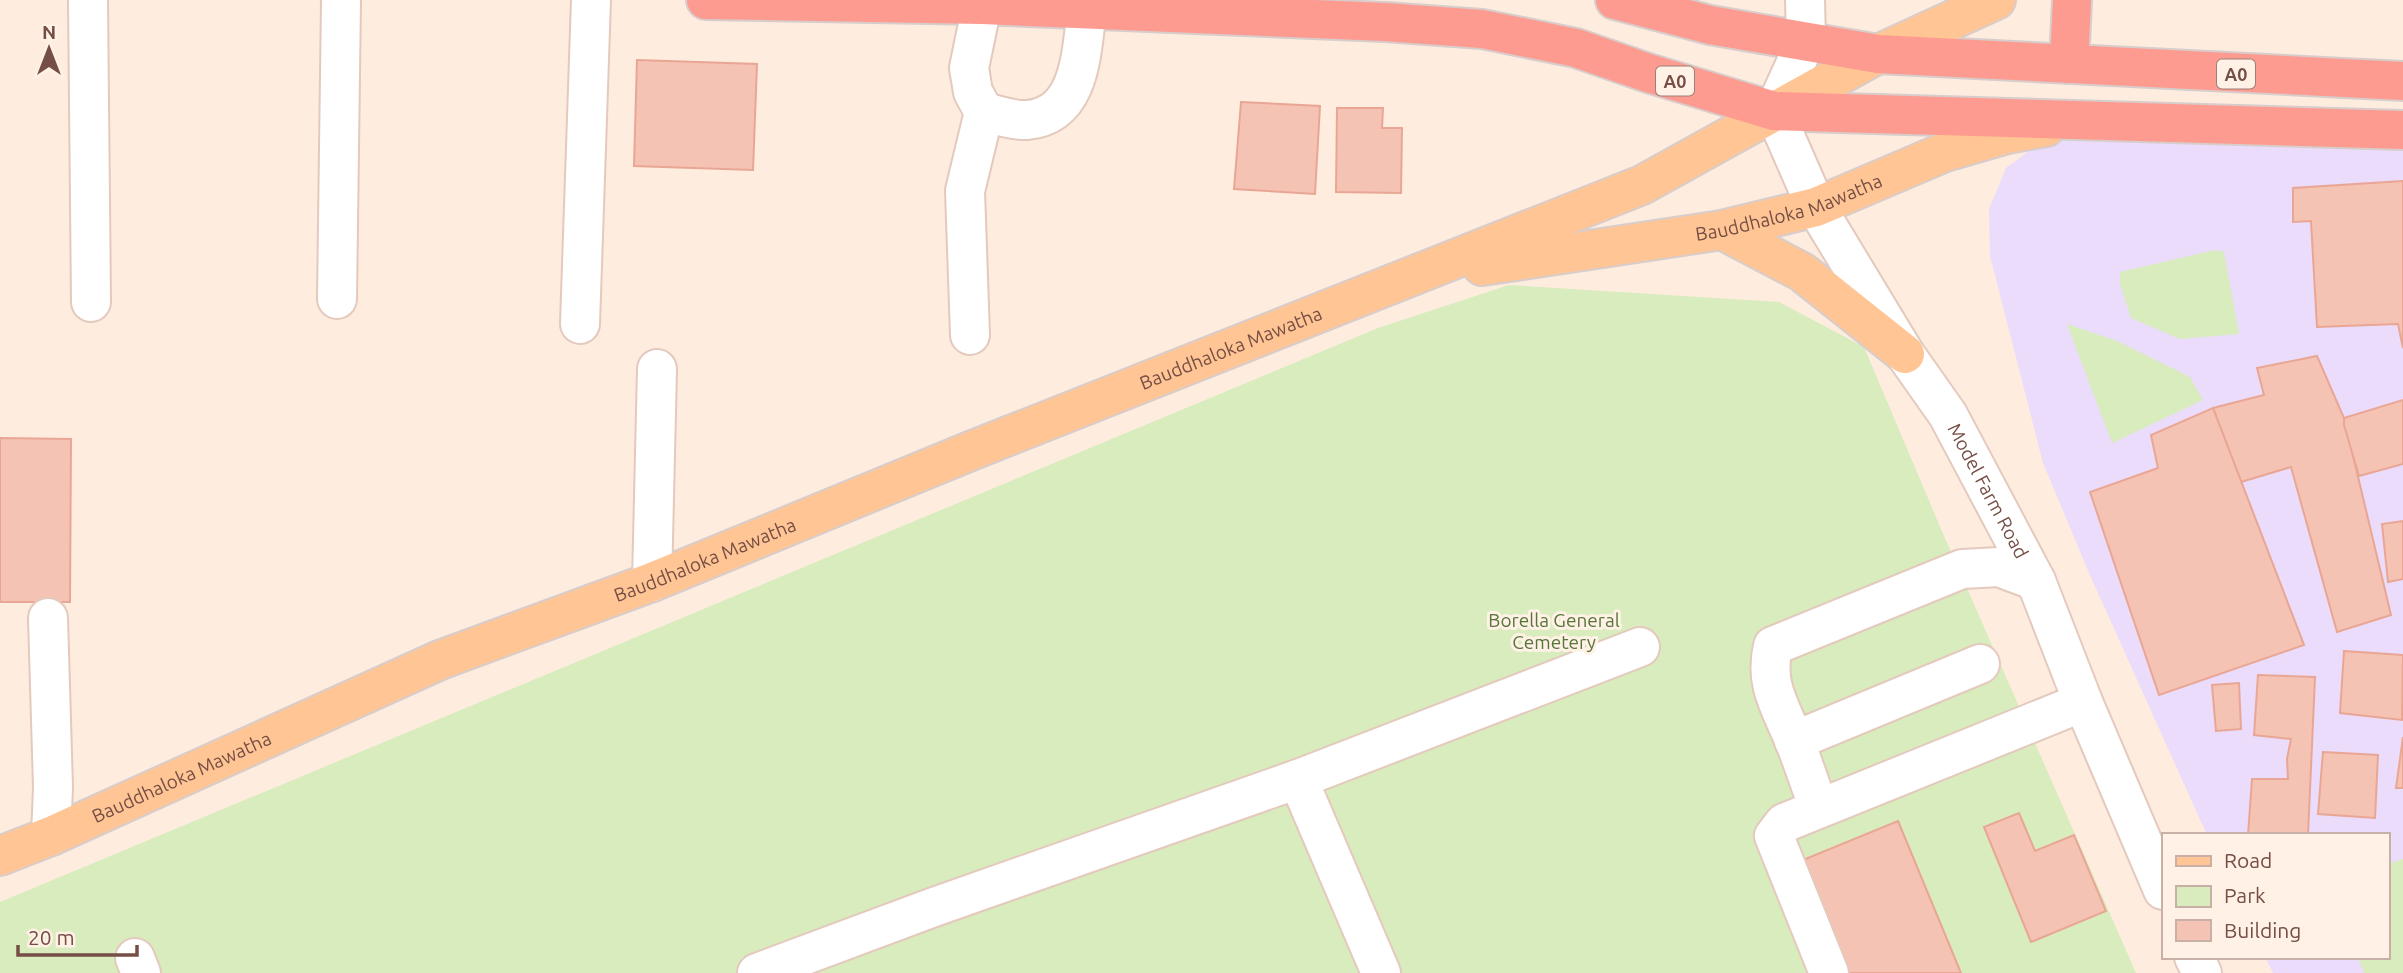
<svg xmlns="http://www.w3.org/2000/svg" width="2403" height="973" viewBox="0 0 2403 973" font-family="Ubuntu,sans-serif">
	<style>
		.education { fill: #eadcfa }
		.green { fill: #d8ecbd }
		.building { fill: #f5c3b4; stroke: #e9a694; stroke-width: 2 }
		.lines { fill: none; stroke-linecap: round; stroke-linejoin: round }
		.minor-casing { stroke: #e4c9bd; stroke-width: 42 }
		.major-casing { stroke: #d8cdcb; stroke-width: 42 }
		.highway-casing { stroke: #d8cdcb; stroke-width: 42 }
		.minor { stroke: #fff; stroke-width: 38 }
		.major { stroke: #ffc594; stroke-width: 38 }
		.highway { stroke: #fd9b90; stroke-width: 38 }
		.labels { text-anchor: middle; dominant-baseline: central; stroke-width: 6; stroke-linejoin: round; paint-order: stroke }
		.shield { fill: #fff1e6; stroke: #9e7f75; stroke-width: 2 }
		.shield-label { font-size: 18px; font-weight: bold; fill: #754e45 }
		.street-label { font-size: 19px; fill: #754e45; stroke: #fff1e6 }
		.park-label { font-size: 19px; fill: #56763a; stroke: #fff1e6 }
	</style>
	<rect width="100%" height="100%" fill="#feecdf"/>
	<polygon class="education" points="2044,140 2403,149 2403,973 2273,973 2265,957 2387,957 2387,835 2207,835 2089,573 2043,463 1990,256 1989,209 2006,168"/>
	<g class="green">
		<polygon points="2215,250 2224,252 2239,334 2180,339 2131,318 2120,284 2120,272"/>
		<polygon points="1509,285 1779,302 1864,347 1941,529 2136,973 0,973 0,902 1378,328"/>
		<polygon points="2067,324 2117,341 2190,377 2203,400 2112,443"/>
		<polygon points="2403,859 2403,973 2364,973 2358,957 2387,957 2387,864"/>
	</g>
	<g class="building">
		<polygon points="637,60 757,64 753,170 634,166"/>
		<polygon points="1241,102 1320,106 1315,194 1234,189"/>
		<polygon points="1337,108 1383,108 1382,128 1402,128 1401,193 1336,192"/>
		<polygon points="2403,181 2403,348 2398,324 2317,327 2311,221 2293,222 2293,188"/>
		<polygon points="2317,356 2344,418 2391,615 2337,632 2291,467 2241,482 2213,408 2264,395 2257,368"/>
		<polygon points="2403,400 2403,464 2359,476 2344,425 2344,418"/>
		<polygon points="2213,408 2304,645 2159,695 2090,492 2158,468 2151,435"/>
		<polygon points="0,438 71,439 70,602 0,602"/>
		<polygon points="2403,521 2403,579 2388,582 2382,524"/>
		<polygon points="2344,651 2403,655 2402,720 2340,713"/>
		<polygon points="2258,675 2315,677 2308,835 2248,835 2252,779 2288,779 2287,759 2291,739 2254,735"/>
		<polygon points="2239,683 2241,729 2216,731 2212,685"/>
		<polygon points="2403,737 2403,788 2396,788"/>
		<polygon points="2323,752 2378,755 2375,818 2318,814"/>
		<polygon points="2019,813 2035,851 2074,835 2106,911 2031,942 1984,827"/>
		<polygon points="1898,821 1961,973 1844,973 1798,862"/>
	</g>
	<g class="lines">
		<defs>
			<g id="minor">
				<polyline points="88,0 91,302"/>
				<path id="s1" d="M1805,0l1,41 -32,70 42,96 89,147 43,61 88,166 47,121 80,188"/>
				<path d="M984,112c13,3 30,9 43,8 55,-5 54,-69 60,-110"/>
				<polyline points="337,299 341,0"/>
				<polyline points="580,324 591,0"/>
				<polyline points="970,335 965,191 984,112 973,92 969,68 982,5"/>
				<polyline points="652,582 657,369"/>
				<polyline points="48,618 53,787 51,836"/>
				<polyline points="1794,741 1980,664"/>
				<path d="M1819,808c-9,-23 -16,-46 -25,-68 -14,-34 -30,-56 -21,-94l189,-77 37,-2 37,14"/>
				<polyline points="2194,957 2202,973"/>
				<polyline points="135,958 141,973"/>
				<polyline points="757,973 934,907 1298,779"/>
				<polyline points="1381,973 1298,779 1640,647"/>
				<polyline points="1829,973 1774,836 1784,823 2083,702"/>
			</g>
			<g id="major">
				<polyline points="1722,230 1802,272 1905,354"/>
				<path id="s2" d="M1482,266l240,-36 94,-23 129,-55 62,-18 39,-7"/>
				<path id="s3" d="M0,856l51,-20 389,-176 212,-78 321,-132 669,-265 236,-131 118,-54"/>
			</g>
			<g id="highway">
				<polyline points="706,0 982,5 1385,22 1482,29 1576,48 1648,73 1774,111 2403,130"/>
				<polyline points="1615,0 1710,25 1878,54 2403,81"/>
				<polyline points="2069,64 2072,0"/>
			</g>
		</defs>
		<use href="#minor" class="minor-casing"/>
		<use href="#major" class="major-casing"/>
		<use href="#highway" class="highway-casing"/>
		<use href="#minor" class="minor"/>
		<use href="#major" class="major"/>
		<use href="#highway" class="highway"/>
	</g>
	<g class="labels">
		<g class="shield">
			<rect x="2217" y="59.5" width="38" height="29" rx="5"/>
			<rect x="1656" y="66.5" width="38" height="29" rx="5"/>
		</g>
		<g class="shield-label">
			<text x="2236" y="74">A0</text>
			<text x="1675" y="81">A0</text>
		</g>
		<g class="street-label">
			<text stroke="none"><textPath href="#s2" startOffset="313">Bauddhaloka Mawatha</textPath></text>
			<text stroke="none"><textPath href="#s3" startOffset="1332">Bauddhaloka Mawatha</textPath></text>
			<text stroke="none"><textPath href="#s1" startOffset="555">Model Farm Road</textPath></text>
			<text stroke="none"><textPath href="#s3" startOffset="765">Bauddhaloka Mawatha</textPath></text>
			<text stroke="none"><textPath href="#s3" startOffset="198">Bauddhaloka Mawatha</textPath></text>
		</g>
		<g class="park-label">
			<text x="1554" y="620">Borella General<tspan x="1554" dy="22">Cemetery</tspan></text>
		</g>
	</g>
	<rect x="2162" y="833" width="228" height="126" fill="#fff1e6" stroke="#c8b0a6" stroke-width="2"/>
	<rect x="2176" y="856" width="35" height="10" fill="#ffc594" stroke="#c8b0a6" stroke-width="2"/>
	<text x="2224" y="868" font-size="21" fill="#754e45">Road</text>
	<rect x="2176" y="886" width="35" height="21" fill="#d8ecbd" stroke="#c8b0a6" stroke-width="2"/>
	<text x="2224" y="903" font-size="21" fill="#754e45">Park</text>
	<rect x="2176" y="920" width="35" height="21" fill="#f5c3b4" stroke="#c8b0a6" stroke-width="2"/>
	<text x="2224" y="938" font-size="21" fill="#754e45">Building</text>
	<g transform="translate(49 49)" stroke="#fff1e6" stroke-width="5" paint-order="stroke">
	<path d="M0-5L12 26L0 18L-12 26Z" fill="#754e45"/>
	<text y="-10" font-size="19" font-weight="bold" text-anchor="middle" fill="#754e45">N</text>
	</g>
	<path d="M18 945v10h119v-10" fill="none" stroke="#754e45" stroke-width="3.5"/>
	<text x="28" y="945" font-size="21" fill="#754e45" stroke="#fff1e6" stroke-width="5" paint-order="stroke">20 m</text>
</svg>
